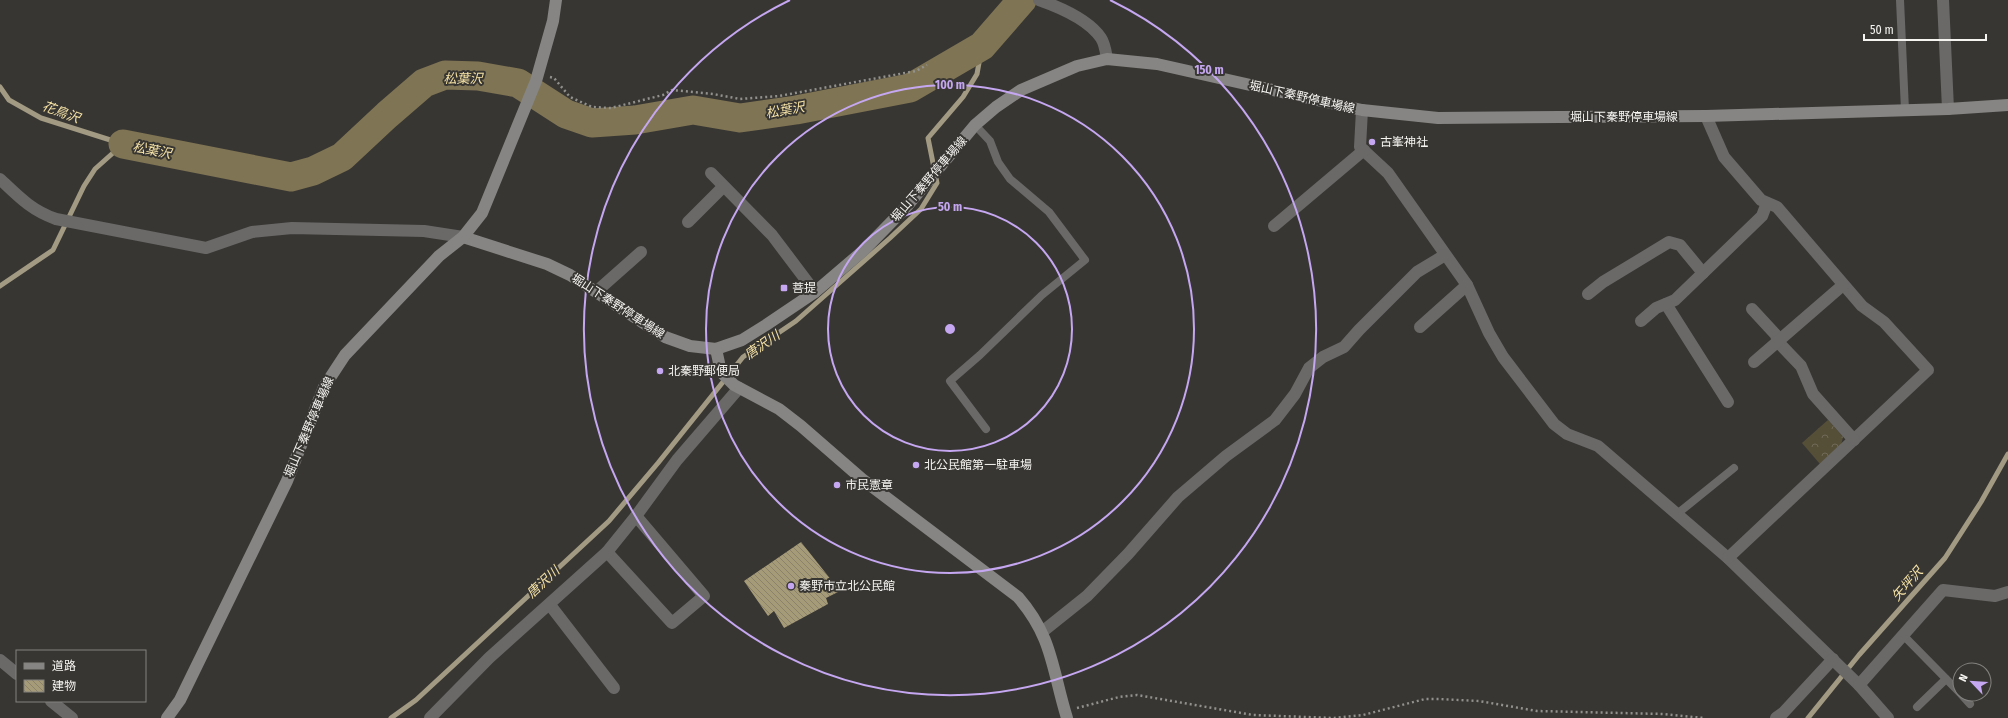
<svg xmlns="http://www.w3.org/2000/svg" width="2008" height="718" viewBox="0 0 2008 718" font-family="'Fira Sans Condensed','Noto Sans JP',sans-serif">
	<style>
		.park { fill: url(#park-crowns) }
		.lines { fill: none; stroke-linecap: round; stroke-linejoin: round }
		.stream { stroke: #a29a82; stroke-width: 5 }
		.river { stroke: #7f7453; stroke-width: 29 }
		.building { fill: url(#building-back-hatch) }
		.path { stroke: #92918e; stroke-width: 2.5; stroke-dasharray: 2 3; stroke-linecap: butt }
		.lane { stroke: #6a6968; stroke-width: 8 }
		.street { stroke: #6a6968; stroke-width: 12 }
		.secondary { stroke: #868583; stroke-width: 12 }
		.ring { fill: none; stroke: #c5a7f1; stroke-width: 2 }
		.poi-dot { fill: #c5a7f1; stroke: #383633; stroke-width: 1.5 }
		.labels { text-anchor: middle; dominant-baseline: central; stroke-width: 4; stroke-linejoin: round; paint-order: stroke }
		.street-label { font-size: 12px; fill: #f5f4f1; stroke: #383633 }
		.poi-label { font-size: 12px; fill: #f5f4f1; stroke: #383633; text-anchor: start }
		.water-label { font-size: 13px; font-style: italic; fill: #f6e3a6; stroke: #383633 }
		.centre { fill: #c5a7f1; stroke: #383633; stroke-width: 2 }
		.ring-label { font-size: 12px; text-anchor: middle; font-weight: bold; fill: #c5a7f1; stroke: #383633; stroke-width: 4; stroke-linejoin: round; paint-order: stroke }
	</style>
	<defs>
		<pattern id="park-crowns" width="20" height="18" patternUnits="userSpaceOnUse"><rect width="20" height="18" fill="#564f38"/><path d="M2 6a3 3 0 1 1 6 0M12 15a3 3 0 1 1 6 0" fill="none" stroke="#6f6955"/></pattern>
		<pattern id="building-back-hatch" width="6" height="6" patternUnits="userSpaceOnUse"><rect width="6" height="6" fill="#a69b78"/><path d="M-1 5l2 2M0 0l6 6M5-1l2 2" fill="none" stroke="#8a826a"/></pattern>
	</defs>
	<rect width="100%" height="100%" fill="#383633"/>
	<polygon class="park" points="1828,420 1843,437 1841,445 1820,464 1802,443"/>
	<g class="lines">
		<g class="stream">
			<polyline points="0,87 9,100 41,118 123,144"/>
			<polyline points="0,286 53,250 84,186 95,169 123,144"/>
			<polyline points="391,718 416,700 609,521 658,463 743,357 796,321 890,238 921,209 937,183 928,138 963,97 977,74 982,46"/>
			<polyline points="1808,718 1859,655 1945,558 1981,502 2008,454"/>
		</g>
		<polyline class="river" points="123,144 291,177 313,171 342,157 387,115 424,83 445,75 478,76 518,83 566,114 592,123 635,120 693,110 740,118 796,110 910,88 982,46 1022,0"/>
	</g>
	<polygon class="building" points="801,542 840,591 826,598 828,604 784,628 774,611 768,616 744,581"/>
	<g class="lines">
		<g class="path">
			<polyline points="550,77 554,78 570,97 592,107 611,108 663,95 672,90 713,94 740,99 779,96 916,71 927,65"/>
			<polyline points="1077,708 1119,697 1137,695 1253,715 1334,718 1363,715 1425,699 1439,699 1479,701 1537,711 1663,714 1704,718"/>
		</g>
		<g class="lane">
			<polyline points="1900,0 1905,110"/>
			<polyline points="975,125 990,141 998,162 1010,179 1049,212 1085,260 1042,295 980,355 950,381 986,429"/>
			<polyline points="1677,514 1734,468"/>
			<polyline points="1903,635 1960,693"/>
			<polyline points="1961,694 1970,704"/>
			<polyline points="1917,707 1946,679"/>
		</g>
		<g class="street">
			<path d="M1039,0c20,7 50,20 62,38 4,6 5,15 6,21"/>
			<polyline points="1943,0 1948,109"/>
			<polyline points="1362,110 1360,147 1388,173 1467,285 1489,333 1503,357 1554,424 1567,434 1598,446 1728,558 1859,685 1888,718"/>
			<polyline points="1706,116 1724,157 1761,200 1777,207 1862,306 1884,322 1928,370 1728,558"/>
			<polyline points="711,173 772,235 815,292"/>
			<path d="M0,179c19,18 31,31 56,40l150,29 46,-16 40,-4 132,3 39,6"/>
			<polyline points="688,222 723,187"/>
			<polyline points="1274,226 1364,150"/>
			<polyline points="597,291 641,252"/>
			<polyline points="1588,294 1603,282 1669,242 1680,245 1703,273"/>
			<polyline points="1666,304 1728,402"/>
			<polyline points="1752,309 1776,335 1778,342 1801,366 1813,394 1854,440"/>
			<polyline points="1641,321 1656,308 1675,300 1762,216 1767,203"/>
			<polyline points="1420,327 1467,285"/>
			<polyline points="1754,362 1843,285"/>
			<polyline points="607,552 672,623 704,596 636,516"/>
			<polyline points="550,605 614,688"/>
			<polyline points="1042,632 1087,596 1128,554 1178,497 1226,456 1275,420 1295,394 1309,368 1323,357 1344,347 1359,330 1417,272 1445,255"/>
			<polyline points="0,660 17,674"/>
			<polyline points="1859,685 1943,590 1995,596 2008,592"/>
			<polyline points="51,701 72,718"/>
			<polyline points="430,718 489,658 607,552 636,516 677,460 739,388"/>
			<polyline points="1776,718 1783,713 1833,659"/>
		</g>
		<g class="secondary">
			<polyline points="463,237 547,264 570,275 665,337 690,346 716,349 742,340 766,325 815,292 863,251 908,205 975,125 996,107 1021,90 1077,66 1107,59 1157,64 1362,110 1438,118 1706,116 1948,109 2008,105"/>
			<path d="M716,349l5,23 13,13 45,24 22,17 61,53 156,118c35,40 34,73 49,121"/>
			<polyline points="167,718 180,700 287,481 324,387 345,355 439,256 463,237 482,213 536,81 553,21 556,0"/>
		</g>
	</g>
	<g class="ring">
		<circle cx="950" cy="329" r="122"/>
		<circle cx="950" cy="329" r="244"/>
		<path d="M1110 0A366 366 0 1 1 790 0"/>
	</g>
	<g class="poi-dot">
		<circle cx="1372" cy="142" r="4"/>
		<rect x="780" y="284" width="8" height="8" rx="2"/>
		<circle cx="660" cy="371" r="4"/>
		<circle cx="916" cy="465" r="4"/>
		<circle cx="837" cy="485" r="4"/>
		<circle cx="791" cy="586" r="4"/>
	</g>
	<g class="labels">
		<g class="street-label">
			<text transform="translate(1302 97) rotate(13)">堀山下秦野停車場線</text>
			<text x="1624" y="117">堀山下秦野停車場線</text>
			<text transform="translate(929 179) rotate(-49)">堀山下秦野停車場線</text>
			<text transform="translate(618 306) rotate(33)">堀山下秦野停車場線</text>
			<text transform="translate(309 427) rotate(-67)">堀山下秦野停車場線</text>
		</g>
		<g class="poi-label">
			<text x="1380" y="142">古峯神社</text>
			<text x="792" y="288">菩提</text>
			<text x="668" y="371">北秦野郵便局</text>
			<text x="924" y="465">北公民館第一駐車場</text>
			<text x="845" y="485">市民憲章</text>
			<text x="799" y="586">秦野市立北公民館</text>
		</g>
		<g class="water-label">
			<text x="463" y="78">松葉沢</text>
			<text transform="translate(785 110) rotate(-10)">松葉沢</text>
			<text transform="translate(61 112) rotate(20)">花鳥沢</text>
			<text transform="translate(152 150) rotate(11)">松葉沢</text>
			<text transform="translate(762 345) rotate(-35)">唐沢川</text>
			<text transform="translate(543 582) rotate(-43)">唐沢川</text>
			<text transform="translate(1907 584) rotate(-49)">矢坪沢</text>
		</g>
	</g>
	<circle cx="950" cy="329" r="6" class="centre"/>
	<g class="ring-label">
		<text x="1209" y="74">150 m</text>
		<text x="950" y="89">100 m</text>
		<text x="950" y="211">50 m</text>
	</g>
	<rect x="16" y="650" width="130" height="52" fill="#383633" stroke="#84827f"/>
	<rect x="24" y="663" width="20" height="6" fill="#868583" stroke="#84827f"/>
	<text x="52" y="670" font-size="12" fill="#f5f4f1">道路</text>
	<rect x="24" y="680" width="20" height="12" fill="url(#building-back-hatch)" stroke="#84827f"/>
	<text x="52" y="690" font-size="12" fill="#f5f4f1">建物</text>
	<g transform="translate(1972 682) rotate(295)"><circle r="19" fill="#383633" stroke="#84827f"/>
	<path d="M0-3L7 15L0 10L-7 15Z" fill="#c5a7f1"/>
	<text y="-6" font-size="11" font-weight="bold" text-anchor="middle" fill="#f5f4f1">N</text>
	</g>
	<path d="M1864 34v6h122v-6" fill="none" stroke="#f5f4f1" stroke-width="2"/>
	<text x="1870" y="34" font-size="12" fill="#f5f4f1" stroke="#383633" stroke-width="3" paint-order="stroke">50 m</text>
</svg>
